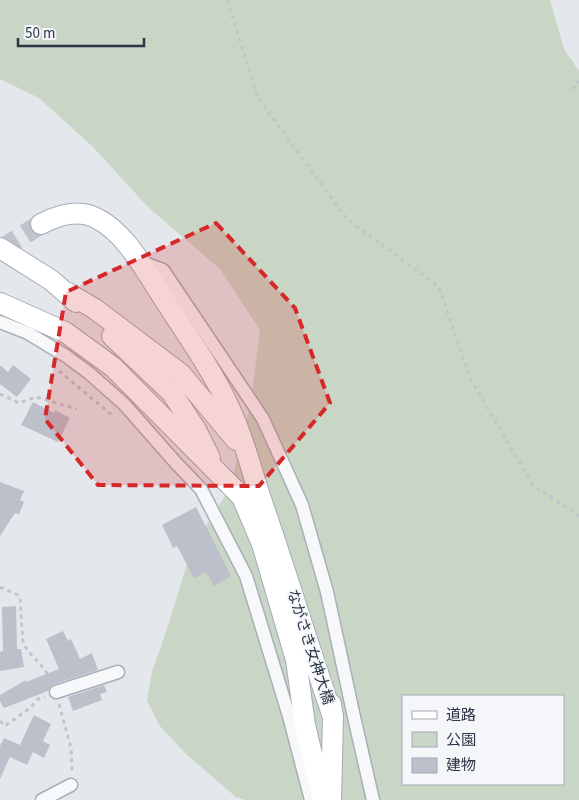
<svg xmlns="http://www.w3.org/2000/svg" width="579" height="800" viewBox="0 0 579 800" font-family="'Source Sans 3','Noto Sans JP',sans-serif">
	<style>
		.green { fill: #c9d6c5; fill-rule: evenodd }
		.building { fill: #bbc0ca }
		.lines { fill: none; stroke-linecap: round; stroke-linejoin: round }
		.primary-tunnel { stroke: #bfc3cb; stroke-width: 20; stroke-dasharray: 20 10; stroke-linecap: butt }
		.street-casing { stroke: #a9aeb7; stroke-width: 15 }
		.primary-casing { stroke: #a3abb8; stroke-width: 22 }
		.path { stroke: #c2c5cb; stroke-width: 3; stroke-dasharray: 4 4; stroke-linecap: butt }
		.street { stroke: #f7f8fa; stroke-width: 12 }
		.primary { stroke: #fff; stroke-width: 20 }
		.marked { fill: #d62828; fill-opacity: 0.2; stroke: #d62828; stroke-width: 4; stroke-dasharray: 10 6; stroke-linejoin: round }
		.labels { text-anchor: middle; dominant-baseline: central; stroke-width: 4; stroke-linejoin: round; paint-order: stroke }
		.street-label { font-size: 15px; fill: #2b3445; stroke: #f4f6f9 }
	</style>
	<rect width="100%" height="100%" fill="#e4e7ec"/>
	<path class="green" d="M0,0h550l14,49 15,22v729h-334l-9,-3 -49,-42 -28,-30 -12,-24 5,-29 14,-40 26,-84 38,-60 21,-87 9,-71 -40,-61 -72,-62 -55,-60 -54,-49 -39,-19zM403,696h160v88h-160z"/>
	<g class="building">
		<polygon points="0,365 8,372 13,365 31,379 17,397 0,384"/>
		<polygon points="33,402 54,413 55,410 70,418 58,442 21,425"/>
		<polygon points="0,482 24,491 20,500 24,502 19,514 15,513 0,536"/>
		<polygon points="196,507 231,576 214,586 206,572 194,578 177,546 173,548 162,525"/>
		<polygon points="16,606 17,649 21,649 24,667 0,671 0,652 3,651 2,607"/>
		<polygon points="63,631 68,641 71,639 80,659 92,653 98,670 54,684 50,687 48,691 4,708 0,701 0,695 26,680 26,682 59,669 46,639"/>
		<polygon points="104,685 107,692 100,694 102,700 73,711 68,697"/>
		<polygon points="34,715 51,724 43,741 50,745 44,758 33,752 27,765 10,757 0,779 0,746 4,738 20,745"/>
	</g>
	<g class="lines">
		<polyline class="primary-tunnel" points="0,250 41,224"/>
		<defs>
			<g id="street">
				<polyline points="139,261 163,270 263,419 302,505 327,592 354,717 373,800"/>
				<polyline points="0,322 28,333 66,356 89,373 124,404 176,463 201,489 246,576 289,716 311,800"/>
				<polyline points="56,692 118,672"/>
				<polyline points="42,800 71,785"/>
			</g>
			<g id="primary">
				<path d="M41,224c17,-9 38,-16 57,-5 28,15 45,48 62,74 24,38 52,76 70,116 14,29 21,60 31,90 25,72 47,146 72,218"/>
				<polyline points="0,248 51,280 76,302"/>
				<polyline points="68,293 95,309 181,374 236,440"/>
				<polyline points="0,303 65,332 113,367 242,497 262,544 296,660 305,725 323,800"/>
				<polyline points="112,336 172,393 196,430 210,458"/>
				<polyline points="331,704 333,717 331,800"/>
			</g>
		</defs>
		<use href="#street" class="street-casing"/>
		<use href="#primary" class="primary-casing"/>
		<g class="path">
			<polyline points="227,0 258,98 347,219 439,287 471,380 533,485 579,516"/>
			<polyline points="573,89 579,81"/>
			<polyline points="59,371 112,415"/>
			<polyline points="0,394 19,403 36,397 77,409"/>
			<path d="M0,587l18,8 2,3 3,45c8,14 20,21 27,36"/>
			<polyline points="59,704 71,748 72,771"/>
			<polyline points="0,721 5,726 30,708 38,699 45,697"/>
		</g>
		<use href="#street" class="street"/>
		<use href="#primary" class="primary"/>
	</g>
	<path class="marked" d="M216,223l79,85 35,95 -71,83 -161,-1 -53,-66 21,-127z"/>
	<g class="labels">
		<g class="street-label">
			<text transform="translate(310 647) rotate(72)">ながさき女神大橋</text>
		</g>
	</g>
	<rect x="402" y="695" width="162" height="90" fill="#f4f6f9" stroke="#a4a8b1"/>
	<rect x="412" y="711" width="25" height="8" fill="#ffffff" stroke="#a4a8b1"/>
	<text x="446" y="720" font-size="15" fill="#2b3445">道路</text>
	<rect x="412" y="732" width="25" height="15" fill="#c9d6c5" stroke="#a4a8b1"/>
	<text x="446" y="745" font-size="15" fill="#2b3445">公園</text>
	<rect x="412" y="758" width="25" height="15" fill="#bbc0ca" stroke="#a4a8b1"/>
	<text x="446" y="770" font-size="15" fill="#2b3445">建物</text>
	<path d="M18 38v8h126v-8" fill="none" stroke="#2b3445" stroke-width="2.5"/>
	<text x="25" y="38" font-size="15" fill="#2b3445" stroke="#f4f6f9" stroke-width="4" paint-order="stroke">50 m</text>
</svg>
